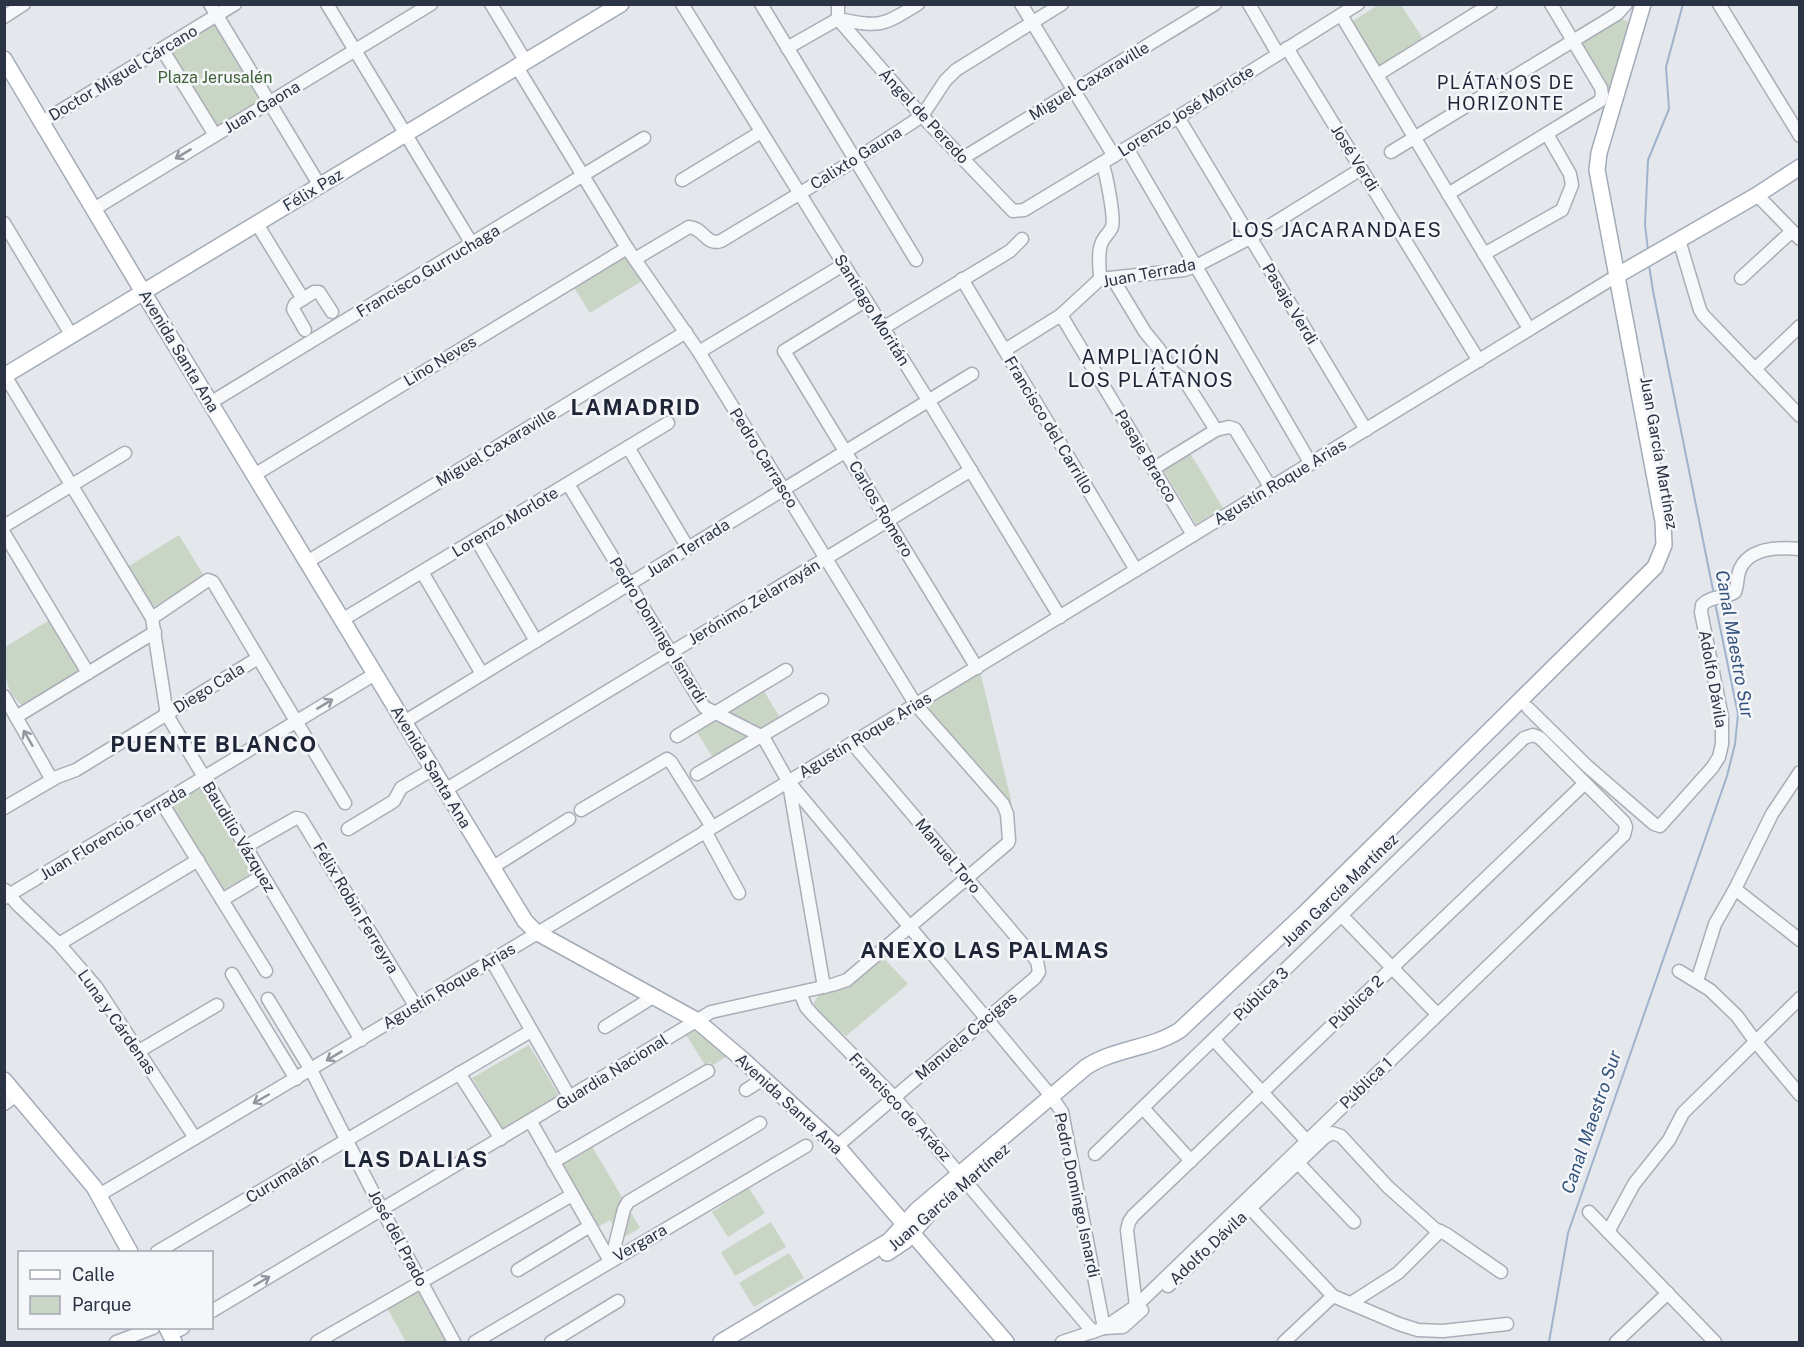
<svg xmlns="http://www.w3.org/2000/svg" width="1804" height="1347" viewBox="0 0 1804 1347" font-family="'Public Sans',sans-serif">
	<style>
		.green { fill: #c9d6c5 }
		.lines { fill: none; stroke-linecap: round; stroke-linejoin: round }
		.stream { stroke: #9fb4cc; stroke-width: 2 }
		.minor-casing { stroke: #a9aeb7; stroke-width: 15 }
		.major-casing { stroke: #a3abb8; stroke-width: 18 }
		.minor { stroke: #f7f8fa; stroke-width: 12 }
		.major { stroke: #fff; stroke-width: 15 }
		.oneway { stroke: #9196a0 }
		.labels { text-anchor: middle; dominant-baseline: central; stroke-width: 5; stroke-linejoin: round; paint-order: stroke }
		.street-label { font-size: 16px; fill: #2b3445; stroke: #f4f6f9 }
		.park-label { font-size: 16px; fill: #3f6138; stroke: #f4f6f9 }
		.neighbourhood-label { font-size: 18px; letter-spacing: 1.5px; fill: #1d2536; stroke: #f4f6f9 }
		.water-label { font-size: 18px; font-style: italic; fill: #34527a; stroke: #f4f6f9 }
		.quarter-label { font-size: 20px; letter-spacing: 1.5px; fill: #1d2536; stroke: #f4f6f9 }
		.district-label { font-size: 22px; font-weight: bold; letter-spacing: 1.5px; fill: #1d2536; stroke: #f4f6f9 }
	</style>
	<rect width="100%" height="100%" fill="#e4e7ec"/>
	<g class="green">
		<polygon points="1378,5 1401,5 1424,40 1379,67 1350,23"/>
		<polygon points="1620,17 1629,23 1612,87 1608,90 1583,45 1584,41"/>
		<polygon points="215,25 261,100 215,128 169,53"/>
		<polygon points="627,253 645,279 590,313 573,286"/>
		<polygon points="1190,453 1223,508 1196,524 1163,469"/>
		<polygon points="179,535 204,576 154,607 129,566"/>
		<path d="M53,618l28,47 -2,6 -57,34c-19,-15 -17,-35 -17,-58z"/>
		<polygon points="980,671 1012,804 929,709 931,701"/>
		<polygon points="762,688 782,721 762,732 725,711"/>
		<polygon points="715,717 755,737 715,761 695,729"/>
		<polygon points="201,787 252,873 222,891 170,806"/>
		<polygon points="881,955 908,984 846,1036 816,1011 814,1002 819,995"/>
		<polygon points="694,1029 729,1055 713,1065 709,1062 705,1065 686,1035"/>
		<polygon points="529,1045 560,1097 504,1131 472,1078"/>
		<polygon points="590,1143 640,1228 621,1239 610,1220 596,1228 557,1162"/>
		<polygon points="749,1188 765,1213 728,1237 712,1212"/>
		<polygon points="771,1222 786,1247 735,1276 721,1252"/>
		<polygon points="789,1253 804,1278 754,1307 739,1283"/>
		<polygon points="420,1291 447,1342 406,1342 387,1308"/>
	</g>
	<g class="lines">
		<g class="stream">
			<polyline points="1648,250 1645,225 1648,160 1669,109 1666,67 1683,4"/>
			<polyline points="1649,265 1653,291 1714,595"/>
			<polyline points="1549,1342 1568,1233 1727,776 1735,744 1738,714 1715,603"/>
		</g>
		<defs>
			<g id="minor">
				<polyline points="210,4 320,186"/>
				<polyline points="327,4 472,244"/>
				<polyline points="491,4 526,62"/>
				<polyline points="682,4 928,400 1060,617"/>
				<polyline points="761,4 916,260"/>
				<polyline points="1021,4 1114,156"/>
				<polyline points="1249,4 1278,54"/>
				<polyline points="1719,4 1800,136"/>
				<polyline points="1341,15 1525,322"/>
				<polyline points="4,17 24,4"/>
				<polyline points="838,19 922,116 1013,211 1024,210 1178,117 1358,4"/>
				<polyline points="838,19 838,4"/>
				<path d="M787,48l51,-29c42,8 43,8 80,-15"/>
				<polyline points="1287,48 1479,361"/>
				<polyline points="162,49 215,135"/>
				<polyline points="1377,75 1491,4"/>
				<polyline points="1178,117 1366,430"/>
				<polyline points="42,122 235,4"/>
				<polyline points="1127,148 1311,464"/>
				<polyline points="1391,152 1617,14 1626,4"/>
				<polyline points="963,158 1215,4"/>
				<polyline points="682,180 761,132"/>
				<polyline points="1448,194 1600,101 1602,95 1601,88 1551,4"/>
				<polyline points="1757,195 1800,239"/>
				<polyline points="94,209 431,4"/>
				<polyline points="4,223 72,336"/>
				<polyline points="257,224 303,299"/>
				<polyline points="1679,240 1700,310 1703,315 1800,416"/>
				<polyline points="1484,254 1562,210 1572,185 1570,174 1547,134"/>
				<path d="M635,259l54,-32c15,1 17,19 32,14l134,-81 67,-44 23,-35 11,-11 106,-66"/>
				<polyline points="1115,278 1116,284 1145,332 1159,349 1173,372 1185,381 1216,430 1229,427 1235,429 1271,488"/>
				<polyline points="1741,278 1792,231"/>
				<polyline points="962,279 1136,570"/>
				<path d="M1100,279c0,-11 -3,-26 2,-37 2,-5 8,-10 10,-15 3,-9 -6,-55 -10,-64"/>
				<polyline points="865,301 784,351 977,668"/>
				<polyline points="1061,315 1193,535"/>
				<polyline points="883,328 1010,251 1022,239"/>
				<polyline points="305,330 293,309 295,304 314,292 319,292 332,312"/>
				<polyline points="1005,350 1061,315 1100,279 1184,270 1196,266 1250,238 1361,169"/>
				<polyline points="699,352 843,265"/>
				<polyline points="1755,369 1800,326"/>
				<polyline points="4,374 152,618 167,715 361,1040"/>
				<polyline points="210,403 644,138"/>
				<polyline points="628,447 688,548"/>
				<polyline points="1153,469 1216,430"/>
				<polyline points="254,475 627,248"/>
				<polyline points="568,484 704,707 761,736 766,742 788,781 1051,1096 1062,1112 1104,1328"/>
				<polyline points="4,526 125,453"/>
				<polyline points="4,533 88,673"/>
				<polyline points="476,539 536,641"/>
				<polyline points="307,562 686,332"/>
				<polyline points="422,572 482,674"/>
				<polyline points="152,618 208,580 213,582 345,803"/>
				<polyline points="342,620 668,423"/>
				<polyline points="4,696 52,780"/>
				<path d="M1528,708l59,58 67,58 6,2 52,-58 7,-11 3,-13v-27l-21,-105 1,-7c9,-10 23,-6 33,-13 3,-8 2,-16 5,-23 10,-22 40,-22 60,-20"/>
				<polyline points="16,717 155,632"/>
				<polyline points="404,722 972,374"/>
				<polyline points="677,736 786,670"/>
				<polyline points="697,774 822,700"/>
				<polyline points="789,784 824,987"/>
				<polyline points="445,790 971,470"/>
				<polyline points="162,803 266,971"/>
				<polyline points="4,808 57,777 76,770 258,658"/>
				<polyline points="581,810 667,759 671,762 712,827"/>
				<polyline points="348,829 394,801 401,788 433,769"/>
				<polyline points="705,831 739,893"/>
				<polyline points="245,847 296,818 301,819 416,1007"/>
				<polyline points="493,867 569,819"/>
				<polyline points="1735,889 1800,940"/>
				<polyline points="5,890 18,905 59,944 97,988 195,1138"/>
				<polyline points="4,898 375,674"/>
				<polyline points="222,900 262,876"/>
				<polyline points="1342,916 1437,1014"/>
				<polyline points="59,944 198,860"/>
				<polyline points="492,961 570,1098"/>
				<polyline points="1679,971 1710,990 1737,1016 1755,1041 1800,1095"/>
				<polyline points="232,974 296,1079"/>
				<polyline points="1697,981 1715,924 1735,889 1772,814 1800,772"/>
				<polyline points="800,993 806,1007 813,1015 894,1097 1093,1332"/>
				<polyline points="268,999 311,1070 382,1210 454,1342"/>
				<polyline points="605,1027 653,997"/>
				<polyline points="1214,1040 1306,1140"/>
				<polyline points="139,1051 217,1005"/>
				<polyline points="459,1073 501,1139"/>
				<polyline points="746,1090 763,1079"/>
				<polyline points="4,1104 17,1095"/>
				<polyline points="1143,1108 1191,1161"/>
				<polyline points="531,1122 610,1261"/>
				<polyline points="837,1146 1035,978 1039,972 1037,961 852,743"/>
				<polyline points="1095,1154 1524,738 1533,735 1540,738 1624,822 1626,827 1624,835 1136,1306 1104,1328"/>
				<polyline points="553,1162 708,1071"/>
				<polyline points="1298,1163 1354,1222"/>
				<path d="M99,1195c510,-302 1015,-611 1519,-920"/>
				<polyline points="1250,1208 1333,1296 1284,1342"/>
				<polyline points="1589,1212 1715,1342"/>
				<polyline points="1608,1232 1634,1184 1669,1140 1683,1113 1800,998"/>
				<polyline points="157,1252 531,1031"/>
				<polyline points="618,1256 614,1249 624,1209 628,1202 760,1123"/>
				<polyline points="518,1270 590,1226"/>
				<polyline points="1168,1286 1325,1137 1332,1133 1341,1136 1388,1187 1435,1229 1446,1234 1501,1272"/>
				<polyline points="1333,1296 1399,1324 1418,1330 1443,1331 1507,1324"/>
				<polyline points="1351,1303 1398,1273 1440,1231"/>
				<polyline points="1136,1306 1127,1230 1129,1222 1133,1216 1585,783"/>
				<polyline points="212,1311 711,1012 832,985 847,980 1008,843 1009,840 1007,814 1003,804 916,705 699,352 627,248 517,67"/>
				<polyline points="170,1335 183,1328"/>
				<polyline points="116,1342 153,1328"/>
				<polyline points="317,1342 572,1195"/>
				<polyline points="475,1342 806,1146"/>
				<polyline points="551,1342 618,1301"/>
				<polyline points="1062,1342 1104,1328 1123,1327 1142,1310"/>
				<polyline points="1616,1342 1668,1293"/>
			</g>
			<g id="major">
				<polyline points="4,59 140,287 525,921 536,932 696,1020 742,1059 837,1146 1006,1342"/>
				<polyline points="1618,275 1757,195 1800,167"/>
				<polyline points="4,376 621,4"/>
				<polyline points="4,1080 94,1187 130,1252"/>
				<polyline points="887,1253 905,1241 930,1212"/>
				<polyline points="167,1328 174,1342"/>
				<path d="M721,1342l168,-101 28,-31 169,-143c29,-19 65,-18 94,-37l126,-118 349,-345 9,-22 -1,-24 -66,-351 2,-17 44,-149"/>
			</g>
		</defs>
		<use href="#minor" class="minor-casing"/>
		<use href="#major" class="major-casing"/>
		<use href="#minor" class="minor"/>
		<use href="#major" class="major"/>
	</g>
	<defs><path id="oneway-shaft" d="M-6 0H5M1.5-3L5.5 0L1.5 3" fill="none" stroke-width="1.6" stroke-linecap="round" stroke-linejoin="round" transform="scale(1.5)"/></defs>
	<g class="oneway">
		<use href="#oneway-shaft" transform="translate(183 154) rotate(149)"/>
		<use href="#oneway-shaft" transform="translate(325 704) rotate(-31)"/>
		<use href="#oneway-shaft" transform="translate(28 738) rotate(-120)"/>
		<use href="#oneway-shaft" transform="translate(334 1056) rotate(149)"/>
		<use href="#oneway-shaft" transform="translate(261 1099) rotate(150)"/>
		<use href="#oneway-shaft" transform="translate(262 1281) rotate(-30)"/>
	</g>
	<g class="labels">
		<g class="street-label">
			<text transform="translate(123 73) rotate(-31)">Doctor Miguel Cárcano</text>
			<text transform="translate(1089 81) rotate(-31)">Miguel Caxaraville</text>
			<text transform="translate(262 107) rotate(-31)">Juan Gaona</text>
			<text transform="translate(1186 111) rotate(-32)">Lorenzo José Morlote</text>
			<text transform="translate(924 116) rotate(47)">Ángel de Peredo</text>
			<text transform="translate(856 158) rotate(-32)">Calixto Gauna</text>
			<text transform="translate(1355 158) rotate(58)">José Verdi</text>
			<text transform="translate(313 190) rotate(-31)">Félix Paz</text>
			<text transform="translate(428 271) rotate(-31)">Francisco Gurruchaga</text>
			<text transform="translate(1149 273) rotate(-11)">Juan Terrada</text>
			<text transform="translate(1290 304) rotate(59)">Pasaje Verdi</text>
			<text transform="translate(872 310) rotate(58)">Santiago Moritán</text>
			<text transform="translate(179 351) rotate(59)">Avenida Santa Ana</text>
			<text transform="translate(440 361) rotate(-31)">Lino Neves</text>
			<text transform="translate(1049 425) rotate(59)">Francisco del Carrillo</text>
			<text transform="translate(496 447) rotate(-31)">Miguel Caxaraville</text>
			<text transform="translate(1659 453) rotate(80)">Juan García Martínez</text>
			<text transform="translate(1146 456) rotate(59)">Pasaje Bracco</text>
			<text transform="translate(764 458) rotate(58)">Pedro Carrasco</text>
			<text transform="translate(1280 482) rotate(-31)">Agustín Roque Arias</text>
			<text transform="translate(881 509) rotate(59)">Carlos Romero</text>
			<text transform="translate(505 522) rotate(-31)">Lorenzo Morlote</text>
			<text transform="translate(688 548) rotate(-32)">Juan Terrada</text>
			<text transform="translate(754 602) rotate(-31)">Jerónimo Zelarrayán</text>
			<text transform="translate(658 630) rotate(58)">Pedro Domingo Isnardi</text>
			<text transform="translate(1713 679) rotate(80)">Adolfo Dávila</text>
			<text transform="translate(209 688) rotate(-32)">Diego Cala</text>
			<text transform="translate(865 735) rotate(-31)">Agustín Roque Arias</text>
			<text transform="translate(431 767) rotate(59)">Avenida Santa Ana</text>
			<text transform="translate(113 833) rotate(-31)">Juan Florencio Terrada</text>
			<text transform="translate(239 837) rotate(59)">Baudilio Vázquez</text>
			<text transform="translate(948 856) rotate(50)">Manuel Toro</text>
			<text transform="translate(1340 890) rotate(-44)">Juan García Martínez</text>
			<text transform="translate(356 908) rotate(59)">Félix Robin Ferreyra</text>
			<text transform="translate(449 986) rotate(-31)">Agustín Roque Arias</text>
			<text transform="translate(1261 994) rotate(-44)">Pública 3</text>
			<text transform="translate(1356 1002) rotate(-44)">Pública 2</text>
			<text transform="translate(117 1022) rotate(55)">Luna y Cárdenas</text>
			<text transform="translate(966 1036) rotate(-40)">Manuela Cacigas</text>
			<text transform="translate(612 1072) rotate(-32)">Guardia Nacional</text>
			<text transform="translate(1366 1083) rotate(-44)">Pública 1</text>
			<text transform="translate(789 1104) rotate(43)">Avenida Santa Ana</text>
			<text transform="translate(900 1107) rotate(47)">Francisco de Aráoz</text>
			<text transform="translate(282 1178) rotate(-31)">Curumalán</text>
			<text transform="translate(1077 1195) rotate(78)">Pedro Domingo Isnardi</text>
			<text transform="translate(949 1197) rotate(-41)">Juan García Martínez</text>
			<text transform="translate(398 1238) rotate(62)">José del Prado</text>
			<text transform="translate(640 1243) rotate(-30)">Vergara</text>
			<text transform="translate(1208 1248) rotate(-43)">Adolfo Dávila</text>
		</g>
		<g class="park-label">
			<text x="215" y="77">Plaza Jerusalén</text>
		</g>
		<g class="neighbourhood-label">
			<text x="1506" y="82">PLÁTANOS DE<tspan x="1506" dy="21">HORIZONTE</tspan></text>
		</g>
		<g class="water-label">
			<text transform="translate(1735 644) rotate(80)">Canal Maestro Sur</text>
			<text transform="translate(1591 1122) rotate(-71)">Canal Maestro Sur</text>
		</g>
		<g class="quarter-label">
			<text x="1337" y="230">LOS JACARANDAES</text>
			<text x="1151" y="357">AMPLIACIÓN<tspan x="1151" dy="23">LOS PLÁTANOS</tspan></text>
		</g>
		<g class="district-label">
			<text x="636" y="407">LAMADRID</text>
			<text x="214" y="744">PUENTE BLANCO</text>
			<text x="985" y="950">ANEXO LAS PALMAS</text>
			<text x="416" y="1159">LAS DALIAS</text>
		</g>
	</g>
	<rect width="1804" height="1347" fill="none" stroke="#2b3445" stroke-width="12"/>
	<rect x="18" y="1251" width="195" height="78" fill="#f4f6f9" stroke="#a4a8b1" stroke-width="1.5"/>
	<rect x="30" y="1270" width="30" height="9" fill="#ffffff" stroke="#a4a8b1" stroke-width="1.5"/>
	<text x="72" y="1281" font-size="18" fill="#2b3445">Calle</text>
	<rect x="30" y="1296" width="30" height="18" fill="#c9d6c5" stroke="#a4a8b1" stroke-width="1.5"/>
	<text x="72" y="1311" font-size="18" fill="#2b3445">Parque</text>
</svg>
